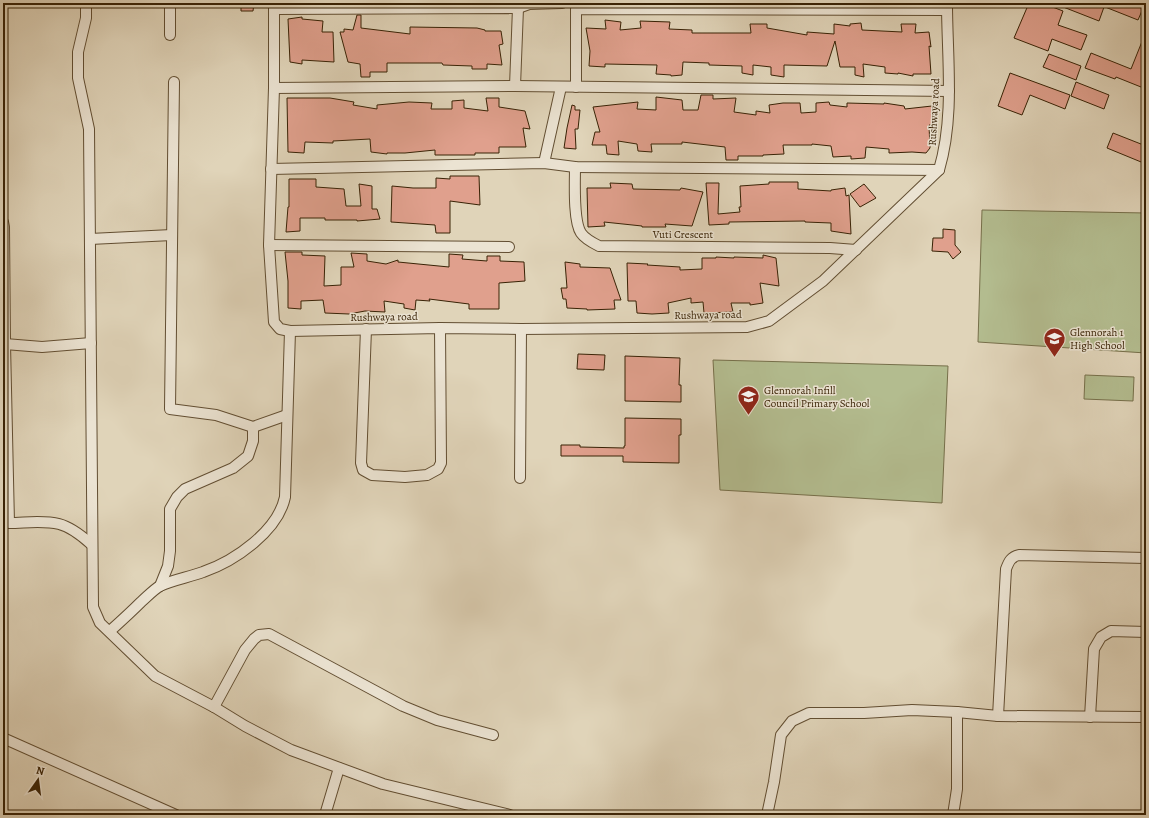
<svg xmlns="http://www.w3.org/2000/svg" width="1149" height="818" viewBox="0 0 1149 818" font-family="Alegreya,serif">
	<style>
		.green { fill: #b3bc8f; stroke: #766f4a }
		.building { fill: #e0a08d; stroke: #382205 }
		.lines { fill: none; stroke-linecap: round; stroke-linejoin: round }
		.minor-casing { stroke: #624e32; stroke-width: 12 }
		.minor { stroke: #ebe3d2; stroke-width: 10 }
		.labels { text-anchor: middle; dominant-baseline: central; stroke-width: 3; stroke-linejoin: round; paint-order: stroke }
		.street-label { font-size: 11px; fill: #382205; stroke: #ebe3d2 }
		.poi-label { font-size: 11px; fill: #382205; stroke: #ebe3d2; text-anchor: start }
	</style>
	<rect width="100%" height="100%" fill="#e0d4b9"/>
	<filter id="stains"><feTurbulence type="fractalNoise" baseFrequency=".005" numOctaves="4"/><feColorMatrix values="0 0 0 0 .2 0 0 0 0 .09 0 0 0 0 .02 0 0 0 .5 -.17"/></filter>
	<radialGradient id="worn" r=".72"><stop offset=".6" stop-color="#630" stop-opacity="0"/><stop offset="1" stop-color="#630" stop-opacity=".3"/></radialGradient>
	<g class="green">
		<polygon points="982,210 1146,213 1146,353 978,342"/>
		<polygon points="713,360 948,366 942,503 720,490"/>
		<polygon points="1085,375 1134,377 1133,401 1084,399"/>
	</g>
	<g class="building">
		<polygon points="241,3 254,3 253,11 241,11"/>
		<polygon points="1029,3 1042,3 1063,11 1058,25 1087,35 1081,50 1052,39 1048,51 1014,38"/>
		<polygon points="1053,3 1093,3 1104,7 1099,21"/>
		<polygon points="1095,3 1136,3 1144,6 1138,20"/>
		<polygon points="357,15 361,15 361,28 410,34 410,27 477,28 485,30 485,31 501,31 503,44 499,45 502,65 487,64 487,69 472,69 472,66 443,65 442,63 387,63 387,72 370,72 370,77 361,77 360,64 348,62 340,32 344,32 344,29 353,30"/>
		<polygon points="302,17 302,19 323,21 322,32 333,32 334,62 302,60 302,64 290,62 288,19"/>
		<polygon points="605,20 621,22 620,30 641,28 640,21 670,22 669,29 692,30 692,33 751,33 750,24 767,24 767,28 807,35 807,32 834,34 834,24 850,26 850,24 861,23 862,30 902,32 901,24 916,24 915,33 929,32 931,47 929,46 931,74 913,74 913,76 898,73 898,74 885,73 885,67 863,64 864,77 855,75 855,67 840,67 835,41 827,66 784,65 784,77 771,75 771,67 753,65 753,75 742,73 742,66 709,65 709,63 683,62 682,75 671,76 671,75 656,74 657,65 605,64 605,67 589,66 590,51 586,28 606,29"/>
		<polygon points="1145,34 1146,89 1116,77 1115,79 1085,68 1091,53 1131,69"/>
		<polygon points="1049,54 1081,66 1076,80 1043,67"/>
		<polygon points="1010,73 1070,95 1065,109 1030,95 1022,115 998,106"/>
		<polygon points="1076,82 1109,95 1104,109 1071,96"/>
		<polygon points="701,95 713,95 713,99 736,98 734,112 756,115 756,111 770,113 769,105 783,103 800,103 801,113 816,112 816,103 829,102 830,105 847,107 847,103 884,104 884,103 904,106 905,109 932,106 936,125 929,125 930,148 926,153 912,152 889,153 889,149 866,147 865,158 851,159 851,156 833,157 831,146 812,144 812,145 783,145 784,154 763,155 763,156 738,156 738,160 726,160 725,147 682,142 682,144 651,144 652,152 638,151 637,144 618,141 619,155 607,154 606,145 592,145 595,132 600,132 593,107 638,102 637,109 656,110 656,97 682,100 683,110 698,110"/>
		<polygon points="287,98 330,98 354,102 353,105 377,109 377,105 409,102 432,103 431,109 452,109 452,101 464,100 464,108 488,111 486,98 499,98 499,107 525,111 530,129 523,128 526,147 499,147 499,153 475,153 475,155 435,155 435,150 405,153 387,153 387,154 371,152 370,139 333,141 333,143 305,142 304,153 288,152"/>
		<polygon points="572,105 575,106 575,110 580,110 578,129 575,129 576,149 564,148 567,128"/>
		<polygon points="1113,133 1146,146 1146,164 1107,148"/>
		<polygon points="450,176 479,176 480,205 450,201 450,233 436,233 435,225 391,222 392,186 413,188 436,188 436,178 450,179"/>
		<polygon points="289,179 316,179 316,187 344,189 346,206 361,206 359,184 372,186 372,209 377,209 380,219 357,221 357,220 325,220 325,218 300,218 300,231 286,232 288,207 289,207"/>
		<polygon points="769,182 798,182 798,189 831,191 831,190 845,188 846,196 849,195 851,234 831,231 831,223 805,222 805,221 729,222 729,224 709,225 706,183 719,183 718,214 740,212 739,207 741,207 740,186 769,184"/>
		<polygon points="610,183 632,184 633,189 680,190 681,188 703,192 692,226 665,224 666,227 642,227 642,226 604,222 605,226 588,227 587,188 611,188"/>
		<polygon points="864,184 876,198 860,207 850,194"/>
		<polygon points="943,229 955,230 955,245 961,252 953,259 948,252 932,251 933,238 943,238"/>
		<polygon points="285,252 302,252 302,255 325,256 324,286 341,285 341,267 354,267 351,253 367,254 367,261 386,264 398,260 398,262 449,267 449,254 463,255 462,259 487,261 487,256 500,256 500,261 524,262 525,281 499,283 499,309 469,309 469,304 429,299 430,301 416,300 415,310 404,308 404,304 384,301 385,312 365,311 349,314 325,313 323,300 301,301 301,309 288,308 288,281"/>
		<polygon points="763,255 776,258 779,286 760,283 763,303 750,305 750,303 731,303 733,312 704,313 703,302 691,303 691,298 668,303 669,313 652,314 637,313 636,301 628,301 627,263 648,264 647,265 680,267 680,270 702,269 702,258 716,258 716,257 734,258 734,257 763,258"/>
		<polygon points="565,262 580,264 580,267 610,268 621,300 614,300 615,309 587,310 587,309 567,308 566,299 563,299 561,288 567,288"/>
		<polygon points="578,354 605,355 604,370 577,369"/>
		<polygon points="625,356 680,358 679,385 681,385 681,402 625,401"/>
		<polygon points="625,418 681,419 681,435 679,435 679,463 623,462 623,456 561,456 561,445 580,445 580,447 624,448 624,446 625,446"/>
	</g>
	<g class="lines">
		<defs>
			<g id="minor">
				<polyline points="86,3 86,18 78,52 78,78 89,129 93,607 100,623 155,676 214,707 245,726 291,750 383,784 510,815"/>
				<polyline points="170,3 170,35"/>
				<path d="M274,3v85l-5,157 5,77 6,7 10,2 150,-3 81,1 226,-2 22,-6 54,-40 116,-111c16,-54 8,-112 8,-167"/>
				<polyline points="518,8 529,4 562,3"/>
				<polyline points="275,9 518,8 515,86"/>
				<polyline points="174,82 170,409 216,415 253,427 287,415"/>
				<polyline points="576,87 576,9 947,10"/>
				<polyline points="274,88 515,86 949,91"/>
				<polyline points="544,163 561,87"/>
				<path d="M575,167c0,15 -2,54 6,66 4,6 12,10 18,13l231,2 26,2"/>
				<polyline points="271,169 544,163 575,167 939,170"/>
				<path d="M3,222l1,5 1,117 4,179c16,0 34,-3 50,1 12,3 23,12 32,20"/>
				<polyline points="90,239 172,235"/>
				<polyline points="269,245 509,247"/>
				<polyline points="366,329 361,463 363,470 372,475 405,477 427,475 438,469 441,463 440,328"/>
				<polyline points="5,344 42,347 91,343"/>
				<polyline points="520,478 521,329"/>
				<polyline points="160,586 168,566 170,551 170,509 177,497 185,489 233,468 248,456 253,441 253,427"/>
				<path d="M110,631c10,-9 21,-19 31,-29 6,-5 12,-12 19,-16 12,-6 30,-9 43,-14 32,-11 75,-41 82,-75l5,-166"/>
				<polyline points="214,707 245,650 254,639 259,635 269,634 403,706 437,720 493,735"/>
				<path d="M998,716l8,-147c3,-8 5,-12 13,-14l127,3"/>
				<polyline points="1090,717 1094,649 1101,637 1111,631 1146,632"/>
				<polyline points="3,738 176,815"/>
				<polyline points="325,815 339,768"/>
				<polyline points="767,815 774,782 781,735 792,721 809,713 864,713 912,710 957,712 998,716 1146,717"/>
				<polyline points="953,815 957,789 957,712"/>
			</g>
		</defs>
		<use href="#minor" class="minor-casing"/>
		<use href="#minor" class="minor"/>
	</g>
	<defs>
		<symbol id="school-pin" viewBox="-11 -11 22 30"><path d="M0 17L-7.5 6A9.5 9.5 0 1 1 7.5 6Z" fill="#8f2418" stroke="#ebe3d2"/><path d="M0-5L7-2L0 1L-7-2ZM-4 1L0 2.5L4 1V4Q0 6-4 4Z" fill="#fff"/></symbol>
	</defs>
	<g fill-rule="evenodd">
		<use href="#school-pin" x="1042" y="326" width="25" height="34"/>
		<use href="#school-pin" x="736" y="384" width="25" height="34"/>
	</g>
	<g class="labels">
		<g class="street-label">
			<text transform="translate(934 112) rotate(-87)">Rushwaya road</text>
			<text x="683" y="234">Vuti Crescent</text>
			<text transform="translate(708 315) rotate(-1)">Rushwaya road</text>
			<text transform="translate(384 317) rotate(-1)">Rushwaya road</text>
		</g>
		<g class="poi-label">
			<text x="1070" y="332">Glennorah 1<tspan x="1070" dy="13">High School</tspan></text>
			<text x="764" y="390">Glennorah Infill<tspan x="764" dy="13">Council Primary School</tspan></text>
		</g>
	</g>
	<rect width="1149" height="818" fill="none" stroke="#e0d4b9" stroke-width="16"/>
	<rect x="4" y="4" width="1141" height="810" fill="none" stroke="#382205" stroke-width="2"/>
	<rect x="8" y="8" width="1133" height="802" fill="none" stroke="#382205"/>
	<g transform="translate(38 780) rotate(14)" stroke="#ebe3d2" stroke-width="3" paint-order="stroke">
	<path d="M0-3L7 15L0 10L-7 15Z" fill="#382205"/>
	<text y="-6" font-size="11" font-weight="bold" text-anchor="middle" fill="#382205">N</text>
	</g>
	<rect width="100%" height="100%" filter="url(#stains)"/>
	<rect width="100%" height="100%" fill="url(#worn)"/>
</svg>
